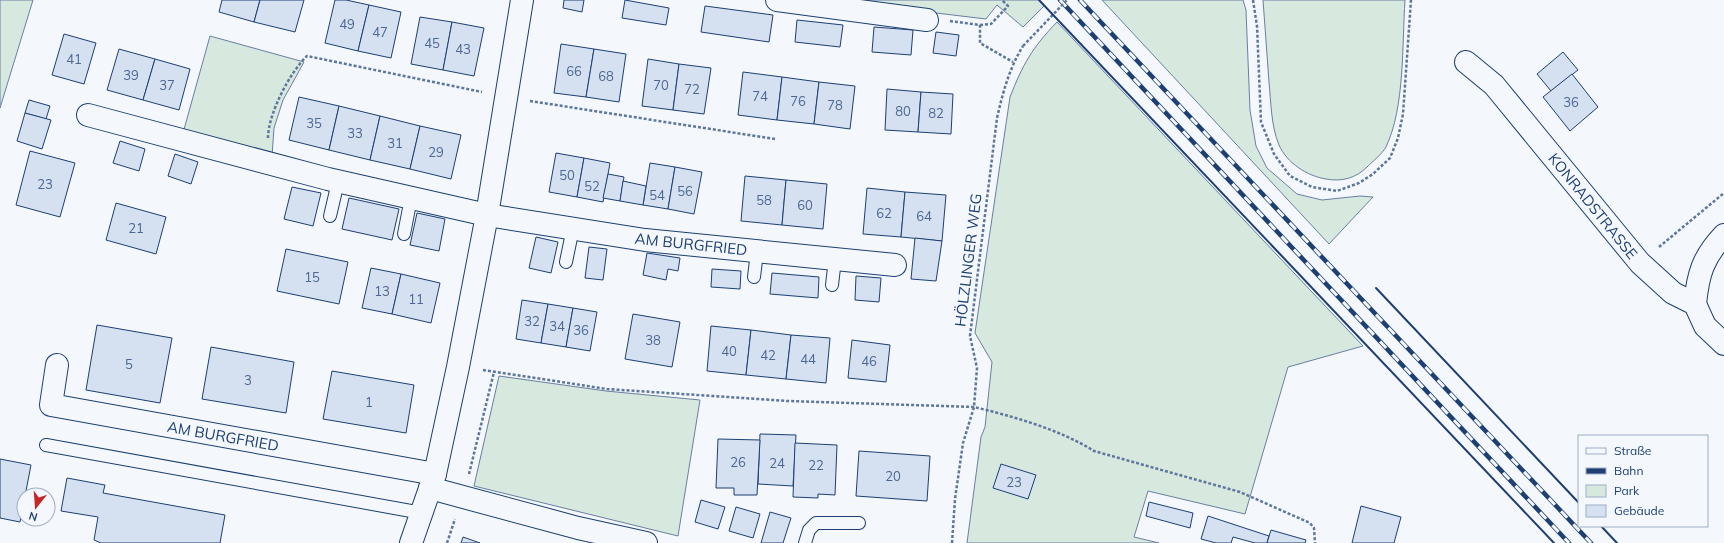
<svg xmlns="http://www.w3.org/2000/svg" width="1724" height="543" viewBox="0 0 1724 543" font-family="Mulish,sans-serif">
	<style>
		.green { fill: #d7e8df; stroke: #687fa3 }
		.building { fill: #d5e0f0; stroke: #1d3f73 }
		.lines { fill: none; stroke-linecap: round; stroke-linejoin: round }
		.service-casing { stroke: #1d3f73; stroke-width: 14 }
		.minor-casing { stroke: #1d3f73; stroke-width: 24 }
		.path { stroke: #5e769c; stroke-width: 2.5; stroke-dasharray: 3 2; stroke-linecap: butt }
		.service { stroke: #f4f7fb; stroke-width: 12 }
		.minor { stroke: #f4f7fb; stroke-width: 22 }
		.rail-casing { stroke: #1d3f73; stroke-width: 4.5 }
		.rail { stroke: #f4f7fb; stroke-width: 3; stroke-dasharray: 9; stroke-linecap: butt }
		.path-bridge { stroke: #5e769c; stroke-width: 2.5; stroke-dasharray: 3 2; stroke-linecap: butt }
		.wall { stroke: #1d3f73; stroke-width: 2 }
		.labels { text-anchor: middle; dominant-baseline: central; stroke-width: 3; stroke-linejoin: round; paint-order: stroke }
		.number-label { font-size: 13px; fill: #4b6792 }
		.street-label { font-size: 15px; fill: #1d3f73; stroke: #f4f7fb }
	</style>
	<rect width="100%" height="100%" fill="#f4f7fb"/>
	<g class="green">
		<polygon points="0,0 33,0 0,108"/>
		<polygon points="828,0 1039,0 1044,6 1023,27 997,5 986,19"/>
		<polygon points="1102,0 1243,0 1246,10 1250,110 1256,146 1267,168 1297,194 1322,200 1360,196 1373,197 1329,244"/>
		<path d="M1263,0h142c-3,44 0,107 -19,147 -4,7 -13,14 -19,20 -11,11 -25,15 -41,12 -19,-3 -39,-16 -47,-34 -8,-19 -8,-43 -10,-63 -2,-27 -4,-55 -6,-82z"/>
		<path d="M1057,22l306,324 -75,21 -43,147 -97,-23 -14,46 25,6h-192l14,-106 4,-10 7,-65 -17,-29 35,-236c13,-33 22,-49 47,-75z"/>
		<polygon points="210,36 304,62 283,100 274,128 272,156 183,133"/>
		<polygon points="499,376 606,391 700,400 678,536 474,486"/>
	</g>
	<g class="building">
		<polygon points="222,0 260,0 254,22 219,12"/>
		<polygon points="260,0 304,0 295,32 254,22"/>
		<polygon points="335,0 346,0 369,5 358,51 325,43"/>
		<polygon points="564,0 584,0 582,12 563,8"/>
		<polygon points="625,0 669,8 666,25 622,18"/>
		<polygon points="369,5 401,12 391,58 358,51"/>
		<polygon points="705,6 773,15 769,42 701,32"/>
		<polygon points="420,17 452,22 443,70 411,64"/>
		<polygon points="797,20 843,25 840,47 795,42"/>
		<polygon points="452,22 484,28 474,76 443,70"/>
		<polygon points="874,27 913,30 911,55 872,52"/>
		<polygon points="936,32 959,35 956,56 933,53"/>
		<polygon points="64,34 96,43 84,84 52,75"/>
		<polygon points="561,44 594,49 586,97 554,93"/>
		<polygon points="119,49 155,59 143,100 107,90"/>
		<polygon points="594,49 626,54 619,102 586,97"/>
		<polygon points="1563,52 1578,70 1551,91 1537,74"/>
		<polygon points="155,59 190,69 179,110 143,100"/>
		<polygon points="648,59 679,64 673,110 642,106"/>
		<polygon points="679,64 711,68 704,114 673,110"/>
		<polygon points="743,72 782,77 777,120 738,115"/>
		<polygon points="1572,74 1598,107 1570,131 1543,97"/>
		<polygon points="782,77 819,82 814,124 777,120"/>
		<polygon points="819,82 855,86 850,129 814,124"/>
		<polygon points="887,89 921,92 918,132 885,130"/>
		<polygon points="921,92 953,94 951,134 918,132"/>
		<polygon points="299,97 339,106 329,150 289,140"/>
		<polygon points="29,100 50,106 46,119 25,113"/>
		<polygon points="339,106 380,116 370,160 329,150"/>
		<polygon points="25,113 51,120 42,149 17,141"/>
		<polygon points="380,116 420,126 410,169 370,160"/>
		<polygon points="420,126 461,135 451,179 410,169"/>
		<polygon points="120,141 145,149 139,171 113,163"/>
		<polygon points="30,151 75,163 60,217 16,205"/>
		<polygon points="556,153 584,158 577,197 549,192"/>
		<polygon points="175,154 198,162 191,184 168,176"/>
		<polygon points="584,158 610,163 603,202 577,197"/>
		<polygon points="650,163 675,167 668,209 643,205"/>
		<polygon points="675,167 702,172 694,214 668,209"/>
		<polygon points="608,174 624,177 620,201 603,198"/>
		<polygon points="745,176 786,180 782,225 741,221"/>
		<polygon points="786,180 827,184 823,229 782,225"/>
		<polygon points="623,181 646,186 643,205 620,201"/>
		<polygon points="292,187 321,193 313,226 284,219"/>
		<polygon points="867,188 905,192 901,237 863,234"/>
		<polygon points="905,192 946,195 942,241 901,237"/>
		<polygon points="349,198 399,209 392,240 342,229"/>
		<polygon points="116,203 166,217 156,254 106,240"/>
		<polygon points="417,213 445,219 439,251 410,245"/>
		<polygon points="536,237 558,242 551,273 529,268"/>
		<polygon points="915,238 942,241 936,281 911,279"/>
		<polygon points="589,247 607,249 603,280 585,278"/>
		<polygon points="286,249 348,262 339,304 277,291"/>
		<polygon points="647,253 680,258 678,271 668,269 666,280 643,275"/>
		<polygon points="371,268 401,274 392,314 362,308"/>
		<polygon points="712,269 741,271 740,289 711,287"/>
		<polygon points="772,273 819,277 818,298 770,294"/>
		<polygon points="401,274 440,283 431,323 392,314"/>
		<polygon points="856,276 881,278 879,302 855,300"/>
		<polygon points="522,300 548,304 541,343 516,339"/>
		<polygon points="548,304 573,308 566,347 541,343"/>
		<polygon points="573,308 597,312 590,351 566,347"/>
		<polygon points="633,314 680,322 672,367 625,359"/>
		<polygon points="97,325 172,338 160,403 86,390"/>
		<polygon points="711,326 751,330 746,375 707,371"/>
		<polygon points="751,330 791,335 786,379 746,375"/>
		<polygon points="791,335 830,338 826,383 786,379"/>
		<polygon points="852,340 890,345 886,382 848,378"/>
		<polygon points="211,347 294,362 286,413 202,399"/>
		<polygon points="332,371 414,385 406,433 323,419"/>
		<polygon points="760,434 796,435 793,486 758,484"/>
		<polygon points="718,439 760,440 757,495 734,495 734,488 716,488"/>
		<polygon points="795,443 837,445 835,495 818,494 818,498 793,497"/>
		<polygon points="859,451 930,456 927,501 856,496"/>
		<polygon points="0,459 31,465 20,522 0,518"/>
		<polygon points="1001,464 1036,475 1028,499 993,488"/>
		<polygon points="67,478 105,485 103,493 225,515 220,543 101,543 94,540 98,517 61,511"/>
		<polygon points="701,500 725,507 718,529 695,522"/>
		<polygon points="1149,502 1193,513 1190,528 1146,516"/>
		<polygon points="1361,506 1401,517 1394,543 1352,543"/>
		<polygon points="736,507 760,514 753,538 729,531"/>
		<polygon points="770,512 791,518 783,543 761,543"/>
		<polygon points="1208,516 1269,536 1267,543 1255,543 1233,537 1231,543 1216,543 1201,539"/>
		<polygon points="1271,530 1306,540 1305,543 1267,543"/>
		<polygon points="463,537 480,543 461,543"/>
	</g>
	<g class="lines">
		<defs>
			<g id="service">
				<polyline points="330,216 338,182"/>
				<polyline points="404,234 411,198"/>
				<polyline points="566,262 573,228"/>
				<polyline points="754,277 757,252"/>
				<polyline points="832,285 835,259"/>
				<polyline points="46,445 422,513"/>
				<polyline points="805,543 809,530 816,523 859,523"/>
			</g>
			<g id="minor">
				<polyline points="777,0 927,20"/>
				<polyline points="1466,62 1494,85 1640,263 1673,293 1695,304 1705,326 1724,344"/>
				<polyline points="88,115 328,179 487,215 645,240 895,265"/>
				<path d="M1695,304c3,-30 8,-47 29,-69"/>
				<polyline points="57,365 51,405 435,474"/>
				<polyline points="430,488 578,528 646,543"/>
				<polyline points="411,543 435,474 458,367 487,215 522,0"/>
			</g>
		</defs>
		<use href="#service" class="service-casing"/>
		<use href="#minor" class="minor-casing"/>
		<g class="path">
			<polyline points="1253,0 1257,26 1261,122 1274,154 1290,176 1312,187 1337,191 1359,183 1373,174 1390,158 1398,138 1403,114 1411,0"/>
			<polyline points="950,21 980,25 980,43 1013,62"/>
			<polyline points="980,25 991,24 1008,6 1002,0"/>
			<polyline points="530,101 775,139"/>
			<path d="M268,138c0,-24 22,-66 39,-82l175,36"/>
			<polyline points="1659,247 1724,193"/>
			<path d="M483,370l124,19 181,12 186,6c38,9 87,23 120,44l146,41 70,31 4,5 1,15"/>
			<polyline points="469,474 494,372"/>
			<polyline points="447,543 455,519"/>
			<path d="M952,543l3,-44 8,-56 11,-36 3,-39 -7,-32 27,-218c6,-26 12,-49 26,-72"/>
		</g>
		<use href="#service" class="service"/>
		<use href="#minor" class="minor"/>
		<defs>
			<g id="rail">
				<polyline points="1060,0 1569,543"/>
				<polyline points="1080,0 1591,543"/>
			</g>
		</defs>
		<use href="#rail" class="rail-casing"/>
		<use href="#rail" class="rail"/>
		<polyline class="path-bridge" points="1023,46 1067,0"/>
		<g class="wall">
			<polyline points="1039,0 1554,543"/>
			<polyline points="1376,288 1579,503"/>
			<polyline points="1601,526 1617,543"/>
		</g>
	</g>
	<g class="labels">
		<g class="number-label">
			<text x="347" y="24">49</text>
			<text x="380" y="32">47</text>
			<text x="432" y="43">45</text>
			<text x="463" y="49">43</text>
			<text x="74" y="59">41</text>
			<text x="574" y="71">66</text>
			<text x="131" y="75">39</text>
			<text x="606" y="76">68</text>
			<text x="167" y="85">37</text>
			<text x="661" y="85">70</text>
			<text x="692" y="89">72</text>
			<text x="760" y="96">74</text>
			<text x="798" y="101">76</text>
			<text x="1571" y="102">36</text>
			<text x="835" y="105">78</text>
			<text x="903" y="111">80</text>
			<text x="936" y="113">82</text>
			<text x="314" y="123">35</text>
			<text x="355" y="133">33</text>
			<text x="395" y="143">31</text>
			<text x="436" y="152">29</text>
			<text x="567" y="175">50</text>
			<text x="45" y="184">23</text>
			<text x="592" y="186">52</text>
			<text x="685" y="191">56</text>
			<text x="657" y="195">54</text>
			<text x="764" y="200">58</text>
			<text x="805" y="205">60</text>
			<text x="884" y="213">62</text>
			<text x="924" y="216">64</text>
			<text x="136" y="228">21</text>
			<text x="312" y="277">15</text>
			<text x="382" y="291">13</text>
			<text x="416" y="299">11</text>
			<text x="532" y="321">32</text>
			<text x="557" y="326">34</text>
			<text x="581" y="330">36</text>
			<text x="653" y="340">38</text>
			<text x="729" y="351">40</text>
			<text x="768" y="355">42</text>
			<text x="808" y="359">44</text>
			<text x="869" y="361">46</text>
			<text x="129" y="364">5</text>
			<text x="248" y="380">3</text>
			<text x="369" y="402">1</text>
			<text x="738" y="462">26</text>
			<text x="777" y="463">24</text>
			<text x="816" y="465">22</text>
			<text x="893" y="476">20</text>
			<text x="1014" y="482">23</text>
		</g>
		<g class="street-label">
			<text transform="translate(1593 206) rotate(51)">KONRADSTRASSE</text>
			<text transform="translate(691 244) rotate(6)">AM BURGFRIED</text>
			<text transform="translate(968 260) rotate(-83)">HÖLZLINGER WEG</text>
			<text transform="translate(223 436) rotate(10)">AM BURGFRIED</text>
		</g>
	</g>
	<rect x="1578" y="435" width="130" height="92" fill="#f4f7fb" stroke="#9eadc5"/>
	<rect x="1586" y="448" width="20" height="6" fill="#f4f7fb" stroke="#9eadc5"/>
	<text x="1614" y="455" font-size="12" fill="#1d3f73">Straße</text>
	<rect x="1586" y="468" width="20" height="6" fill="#1d3f73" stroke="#9eadc5"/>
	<text x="1614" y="475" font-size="12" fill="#1d3f73">Bahn</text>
	<rect x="1586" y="485" width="20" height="12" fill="#d7e8df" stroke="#9eadc5"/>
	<text x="1614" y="495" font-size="12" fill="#1d3f73">Park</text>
	<rect x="1586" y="505" width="20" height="12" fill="#d5e0f0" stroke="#9eadc5"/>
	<text x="1614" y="515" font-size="12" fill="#1d3f73">Gebäude</text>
	<g transform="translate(36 507) rotate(197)"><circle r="19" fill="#f4f7fb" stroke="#9eadc5"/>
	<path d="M0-3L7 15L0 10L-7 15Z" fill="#c62828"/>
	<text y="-6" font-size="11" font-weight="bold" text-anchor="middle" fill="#1d3f73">N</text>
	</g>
</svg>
